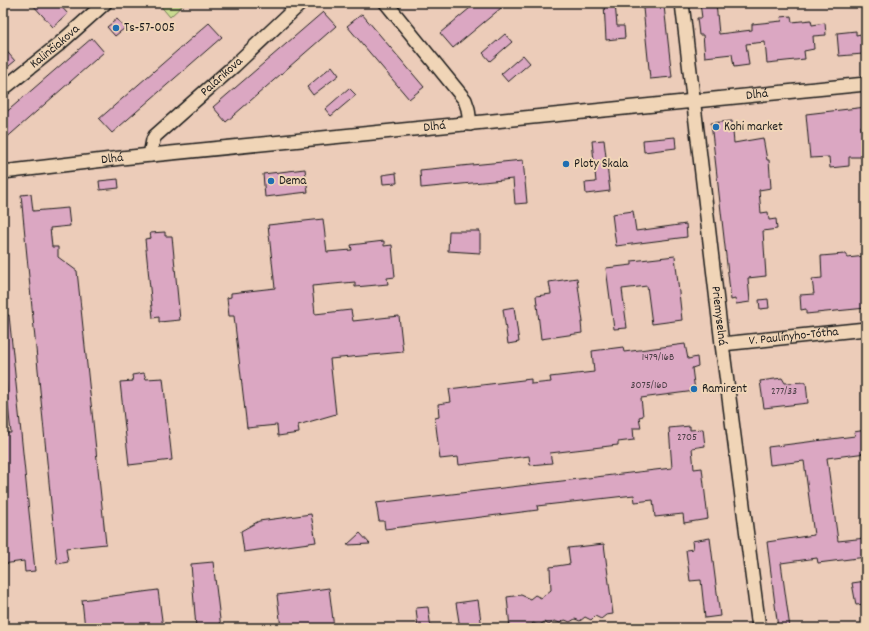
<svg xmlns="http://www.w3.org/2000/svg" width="869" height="631" viewBox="0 0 869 631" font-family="Dekko,sans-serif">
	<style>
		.green { fill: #c9db90; stroke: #727c56 }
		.building { fill: #dba7c2; stroke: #1c1c1c }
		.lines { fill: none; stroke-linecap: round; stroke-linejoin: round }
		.minor-casing { stroke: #1c1c1c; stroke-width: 16 }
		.minor { stroke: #f0d5b7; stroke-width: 13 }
		.poi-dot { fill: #1f6fb2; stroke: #f0d5b7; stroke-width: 1.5 }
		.labels { text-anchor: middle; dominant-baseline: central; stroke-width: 4; stroke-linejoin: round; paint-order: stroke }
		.number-label { font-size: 11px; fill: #4c3f46 }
		.poi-label { font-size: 13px; fill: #1c1c1c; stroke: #f0d5b7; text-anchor: start }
		.street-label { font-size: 13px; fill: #1c1c1c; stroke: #f0d5b7 }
	</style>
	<rect width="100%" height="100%" fill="#ecccb9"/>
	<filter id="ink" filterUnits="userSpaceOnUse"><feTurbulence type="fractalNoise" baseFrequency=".025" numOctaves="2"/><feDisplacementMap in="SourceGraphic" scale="8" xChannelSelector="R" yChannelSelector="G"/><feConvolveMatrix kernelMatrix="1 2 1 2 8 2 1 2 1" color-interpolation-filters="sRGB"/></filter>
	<g filter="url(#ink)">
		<polygon class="green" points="158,3 185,3 170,17"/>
		<g class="building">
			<polygon points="31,3 58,3 68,14 53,27"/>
			<polygon points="476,3 507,3 453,48 440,33"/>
			<polygon points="604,3 615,3 617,26 624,26 625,38 606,40"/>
			<polygon points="700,3 716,3 719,34 752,30 752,24 782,21 781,17 791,16 792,22 811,20 812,25 825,23 826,35 813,36 814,49 804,51 805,59 767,63 765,42 746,44 749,65 734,67 732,54 705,57 703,35 699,35 697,18 702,18"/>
			<polygon points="664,6 672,77 650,79 643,8"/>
			<polygon points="323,12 336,26 226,122 213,107"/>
			<polygon points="362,14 424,87 409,99 347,26"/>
			<polygon points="117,19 125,28 115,36 107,27"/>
			<polygon points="209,23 222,37 112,133 99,119"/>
			<polygon points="856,31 856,35 861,34 863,54 839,56 837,33"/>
			<polygon points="505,34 512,42 490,61 483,53"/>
			<polygon points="92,38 104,52 3,141 3,115"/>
			<polygon points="3,47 15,61 3,71"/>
			<polygon points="523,55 530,63 508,82 501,74"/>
			<polygon points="332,66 339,75 313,95 307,87"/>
			<polygon points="349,88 356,95 331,116 325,109"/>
			<polygon points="866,107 866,125 861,126 864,157 849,157 849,166 830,168 829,157 810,158 806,114"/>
			<polygon points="732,121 734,143 763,138 767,160 769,160 771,188 759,190 761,213 768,212 769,220 776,219 777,229 763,231 766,276 748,278 750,302 736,304 735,299 731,300 711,123"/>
			<polygon points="675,137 676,148 644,152 643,140"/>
			<polygon points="604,140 610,191 586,194 585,183 596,182 592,141"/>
			<polygon points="523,160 527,203 515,204 513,179 421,188 420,170"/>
			<polygon points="305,169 308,192 265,197 263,174"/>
			<polygon points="396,173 397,183 383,184 382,175"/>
			<polygon points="118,179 119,188 100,190 99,181"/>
			<polygon points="31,194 33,211 68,208 70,226 50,228 52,247 58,247 58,257 77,271 106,544 66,548 68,562 57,564 21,195"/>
			<polygon points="633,211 636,231 686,224 687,237 616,246 612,214"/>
			<polygon points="323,219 327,252 352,250 351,245 384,241 384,246 392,245 395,277 387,278 388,284 355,287 355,282 312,286 315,314 351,310 353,321 399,316 403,352 330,359 336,414 298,425 299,433 278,436 277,425 247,428 234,316 229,316 227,298 231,297 231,293 275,288 268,225"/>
			<polygon points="449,231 480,231 480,253 448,251"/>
			<polygon points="165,232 165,236 172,236 180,320 159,322 159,317 153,318 145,239 151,238 150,233"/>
			<polygon points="845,254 847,254 847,258 866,256 866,308 806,314 806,309 801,310 800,295 814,294 812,279 822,278 821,256"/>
			<polygon points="675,256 682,320 652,324 647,286 622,289 627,328 614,329 606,268 632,265 632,261"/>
			<polygon points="577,278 583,322 581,322 582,333 541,339 536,296 551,294 549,282"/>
			<polygon points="768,299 769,308 760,309 759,300"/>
			<polygon points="514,307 519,342 508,344 503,309"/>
			<polygon points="9,315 35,571 25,572 24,561 3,564 3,433 11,433 3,359 3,316"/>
			<polygon points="685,344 688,359 697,357 698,366 692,368 695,391 641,398 643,416 639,417 641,428 633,428 634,440 618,442 618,445 550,453 552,463 530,465 529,456 459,465 458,457 440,459 435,418 439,417 438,404 451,402 449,389 531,379 531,384 551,382 550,377 594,372 592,351 623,347 624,352"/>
			<polygon points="144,373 146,379 163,378 172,460 129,465 120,382 133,381 132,375"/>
			<polygon points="782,378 785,383 806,382 808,403 764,408 760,381"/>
			<polygon points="690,426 690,430 703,429 705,446 692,448 694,469 702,468 708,519 684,523 683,514 655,517 653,500 635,502 634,495 537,506 538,510 385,529 384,521 379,521 376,503 672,468 669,428"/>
			<polygon points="866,430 866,453 827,458 838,541 866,538 866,557 818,563 817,558 781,563 790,628 778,628 767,542 814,535 804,461 770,465 768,447 855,436 854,432"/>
			<polygon points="311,514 316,542 244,552 241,531 259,521"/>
			<polygon points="360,533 370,544 347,545"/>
			<polygon points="710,538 720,616 705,618 701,580 690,581 686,550 693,549 692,541"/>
			<polygon points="604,544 613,614 606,615 601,619 595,616 591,620 585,617 580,621 575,619 570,622 565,620 560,623 554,621 549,625 544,622 539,626 533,623 528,628 510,628 507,597 521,595 530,599 535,595 541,598 551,590 550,567 570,564 568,548"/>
			<polygon points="213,562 221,628 196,628 191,564"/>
			<polygon points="866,581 866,604 856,605 852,583"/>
			<polygon points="329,588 334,628 281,628 277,595"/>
			<polygon points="158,590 163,628 85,628 82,600"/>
			<polygon points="478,600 482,628 460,628 456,603"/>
			<polygon points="428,607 431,628 418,628 416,608"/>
		</g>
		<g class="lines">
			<defs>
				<g id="minor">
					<polyline points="386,3 465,100 468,109 470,124"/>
					<path id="s1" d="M682,3l40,341 37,284"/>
					<path id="s2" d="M3,89l55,-44 47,-42"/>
					<path id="s3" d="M150,155l3,-15 2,-4 79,-70 67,-63"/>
					<path id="s4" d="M3,172l118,-14 745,-74"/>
					<path id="s5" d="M722,344l144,-15"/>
				</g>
			</defs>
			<use href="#minor" class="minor-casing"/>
			<use href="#minor" class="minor"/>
		</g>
	</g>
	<g class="poi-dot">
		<circle cx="116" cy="28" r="4"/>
		<circle cx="716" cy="127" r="4"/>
		<circle cx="566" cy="164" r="4"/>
		<circle cx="271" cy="181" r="4"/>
		<circle cx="694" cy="389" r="4"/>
	</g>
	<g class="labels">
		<g class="number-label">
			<text x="658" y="358">1479/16B</text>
			<text x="649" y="386">3075/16D</text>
			<text x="784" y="392">277/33</text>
			<text x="687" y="438">2705</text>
		</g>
		<g class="poi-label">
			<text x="124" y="28">Ts-57-005</text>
			<text x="724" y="127">Kohi market</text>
			<text x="574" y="164">Ploty Skala</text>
			<text x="279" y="181">Dema</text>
			<text x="702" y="389">Ramirent</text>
		</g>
		<g class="street-label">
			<text stroke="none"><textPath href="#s2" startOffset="67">Kalinčiakova</textPath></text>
			<text stroke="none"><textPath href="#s3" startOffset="109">Palárikova</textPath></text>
			<text stroke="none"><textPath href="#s4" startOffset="758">Dlhá</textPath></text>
			<text stroke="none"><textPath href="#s4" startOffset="434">Dlhá</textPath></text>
			<text stroke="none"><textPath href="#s4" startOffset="110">Dlhá</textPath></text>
			<text stroke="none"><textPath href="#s1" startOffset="315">Priemyselná</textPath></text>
			<text stroke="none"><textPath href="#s5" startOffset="72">V. Paulínyho-Tótha</textPath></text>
		</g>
	</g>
	<rect width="869" height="631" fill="none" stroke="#f0d5b7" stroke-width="16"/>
	<rect x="8" y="8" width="853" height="615" fill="none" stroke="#1c1c1c" stroke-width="1.5" filter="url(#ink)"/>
</svg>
